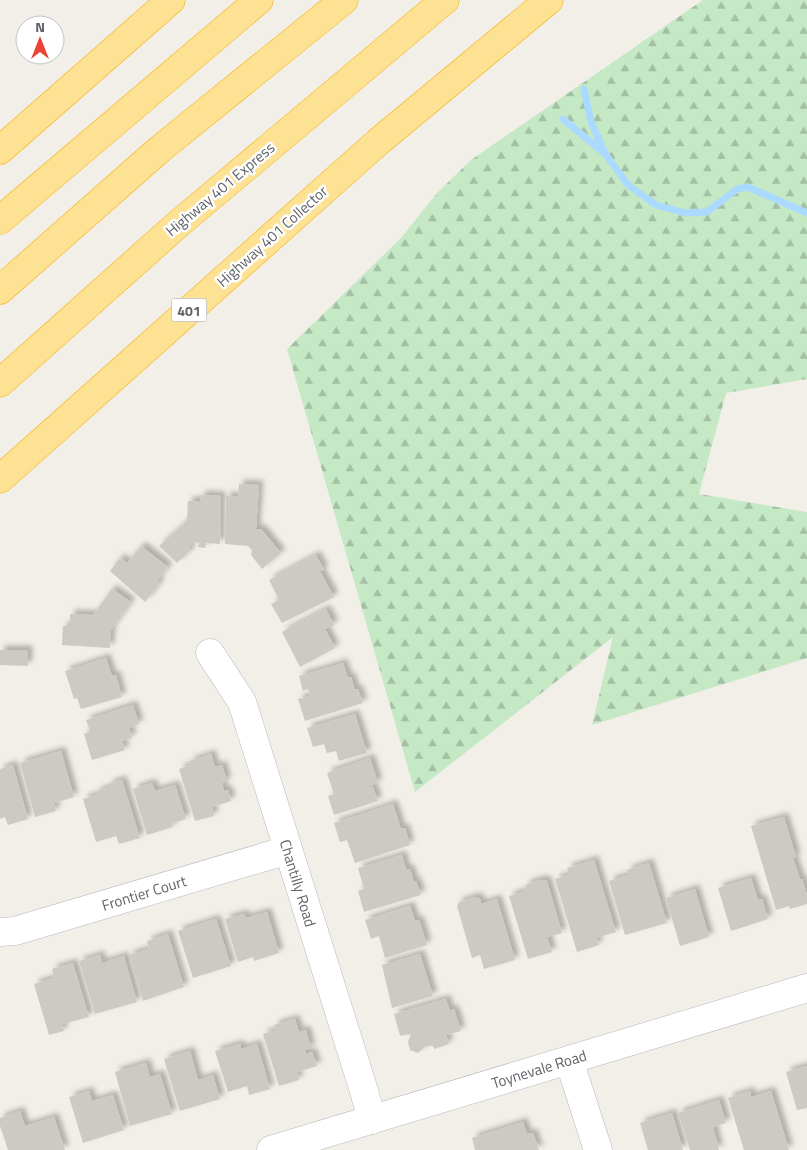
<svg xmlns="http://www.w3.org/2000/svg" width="807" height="1150" viewBox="0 0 807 1150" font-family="'Titillium Web',sans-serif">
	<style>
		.forest { fill: url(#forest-firs) }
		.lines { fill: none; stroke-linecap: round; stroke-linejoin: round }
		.stream { stroke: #aadaff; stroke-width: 7 }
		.building { fill: #cccac5; filter: url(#shadow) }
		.minor-casing { stroke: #b5b8bc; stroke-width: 29 }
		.highway-casing { stroke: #f9ab00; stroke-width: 29 }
		.minor { stroke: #fff; stroke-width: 28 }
		.highway { stroke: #fde293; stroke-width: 28 }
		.labels { text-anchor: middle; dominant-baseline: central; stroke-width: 5; stroke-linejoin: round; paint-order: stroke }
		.shield { fill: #fff; stroke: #8f9295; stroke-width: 1 }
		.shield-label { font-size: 14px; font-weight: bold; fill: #5f6368 }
		.street-label { font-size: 15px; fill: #5f6368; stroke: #fff }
	</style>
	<defs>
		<pattern id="forest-firs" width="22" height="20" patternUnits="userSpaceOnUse" patternTransform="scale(1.25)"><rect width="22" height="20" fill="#c5e8c5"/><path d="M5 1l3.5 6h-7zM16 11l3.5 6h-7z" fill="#a3c0a4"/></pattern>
		<filter id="shadow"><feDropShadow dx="4.5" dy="-4.5" stdDeviation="2.5" flood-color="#0004"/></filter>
	</defs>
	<rect width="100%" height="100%" fill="#f1efe8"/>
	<polygon class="forest" points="703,0 807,0 807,379 726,393 699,494 807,512 807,658 592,725 613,637 415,792 287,349 400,239 438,192 471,160"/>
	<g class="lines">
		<g class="stream">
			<polyline points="584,89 591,122 606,155 628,185 656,205 685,213 707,212 737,189 748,187 807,213"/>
			<polyline points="563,119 604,153"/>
		</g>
	</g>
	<g class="building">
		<polygon points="239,484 259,485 256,529 261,529 281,553 262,569 251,555 252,550 248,546 225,544 226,496 238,497"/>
		<polygon points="201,495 221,496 220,544 206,543 205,548 198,547 199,543 194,542 190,546 190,551 177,563 159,546 187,521 188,501 200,501"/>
		<polygon points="141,546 168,567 157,581 160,583 145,602 110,571 120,558 127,563"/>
		<polygon points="316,555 324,570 320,571 334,597 282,623 271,604 279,600 269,580"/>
		<polygon points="112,589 131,602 111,630 110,648 62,645 63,626 70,626 70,614 93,615"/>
		<polygon points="326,609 334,625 325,629 335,648 300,667 282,632"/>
		<polygon points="0,650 28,650 28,666 0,665"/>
		<polygon points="106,658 112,676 116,675 122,697 81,709 77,698 74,699 65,671"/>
		<polygon points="343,663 348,678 351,677 355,690 358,689 363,703 305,721 298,699 310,696 308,689 303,691 299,676"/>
		<polygon points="133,705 139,724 129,728 132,738 122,741 125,750 92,760 84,734 90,731 86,720"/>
		<polygon points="355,714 367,753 339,761 336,751 327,753 324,744 313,747 307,728"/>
		<polygon points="61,751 74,797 54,803 56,811 35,817 20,763"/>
		<polygon points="211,754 215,767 222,765 227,781 222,783 224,791 228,790 231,801 212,807 214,816 195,821 179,769 191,765 190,761"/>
		<polygon points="370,758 378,783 372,785 378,801 334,815 328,796 334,794 327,773"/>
		<polygon points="13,765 28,819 8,825 5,817 0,819 0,769"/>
		<polygon points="122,780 140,838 119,844 116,836 96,842 83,799 97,795 96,792 110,787 109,784"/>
		<polygon points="152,783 155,791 175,785 186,819 172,823 173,827 147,835 133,789"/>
		<polygon points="393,804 401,829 405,828 410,845 355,863 347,840 340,842 334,823"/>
		<polygon points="784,817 796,857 793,858 800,879 802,879 807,895 807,904 790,909 789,906 776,910 751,826"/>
		<polygon points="402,855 406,870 410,869 414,882 416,881 421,895 364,912 358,891 364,889 358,868"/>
		<polygon points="594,860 616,932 596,938 599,945 577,952 555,879 569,875 567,868"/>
		<polygon points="649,863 667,923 625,935 609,881 629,875 627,870"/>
		<polygon points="751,878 758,900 762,899 768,919 731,931 718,888"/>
		<polygon points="540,880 547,881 562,933 547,937 552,952 528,959 509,896 523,892 527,884"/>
		<polygon points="695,889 709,937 680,946 666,898"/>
		<polygon points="475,897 480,899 481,904 497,899 515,960 484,969 480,955 472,958 457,906 459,902"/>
		<polygon points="410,906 415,921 419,920 427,945 385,958 379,936 371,939 365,920"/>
		<polygon points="267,912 279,953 254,961 253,957 238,962 225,919 244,914 246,918"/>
		<polygon points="216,919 231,966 193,978 178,931"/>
		<polygon points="168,934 184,987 143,1001 129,955 149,949 147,941"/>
		<polygon points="420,954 433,996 392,1008 382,965"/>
		<polygon points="100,955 102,963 124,956 137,1002 95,1014 79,961"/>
		<polygon points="73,963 89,1017 62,1024 64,1031 49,1035 34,984 54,978 52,969"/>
		<polygon points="446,999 450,1011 454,1009 461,1031 446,1035 449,1044 434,1049 433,1046 426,1046 418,1053 410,1050 408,1042 411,1034 400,1036 394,1014"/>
		<polygon points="295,1019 299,1032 306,1030 311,1048 305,1050 306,1054 312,1052 317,1066 297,1072 299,1080 279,1086 263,1034 276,1030 274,1025"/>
		<polygon points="240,1044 241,1049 257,1044 270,1089 249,1095 247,1086 228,1092 215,1051"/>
		<polygon points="190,1051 198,1080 213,1075 220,1099 180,1111 164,1059"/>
		<polygon points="146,1063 150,1077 160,1074 172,1114 130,1126 115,1072"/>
		<polygon points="807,1066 807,1108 797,1110 786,1072"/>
		<polygon points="89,1091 92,1101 113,1095 124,1130 83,1143 69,1097"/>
		<polygon points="750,1091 751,1097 771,1091 789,1150 744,1150 728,1098"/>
		<polygon points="719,1100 726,1123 713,1127 719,1150 690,1150 678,1113"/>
		<polygon points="20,1111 25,1126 54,1117 65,1150 8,1150 0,1126 0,1118"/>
		<polygon points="672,1113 683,1150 648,1150 640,1123"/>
		<polygon points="523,1122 527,1134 533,1133 539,1150 475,1150 472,1138"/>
	</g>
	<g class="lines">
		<defs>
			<g id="minor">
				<polyline points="210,653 242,702 364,1091 372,1120"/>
				<polyline points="0,932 15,931 288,850"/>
				<polyline points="569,1060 598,1150"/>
				<polyline points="271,1150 807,988"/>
			</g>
			<g id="highway">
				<polyline points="0,150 171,0"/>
				<polyline points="0,220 259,0"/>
				<polyline points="0,290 160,149 344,0"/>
				<polyline points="0,383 177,225 445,0"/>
				<polyline points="0,479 378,142 549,0"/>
			</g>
		</defs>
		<use href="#minor" class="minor-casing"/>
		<use href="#highway" class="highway-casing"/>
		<use href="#minor" class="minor"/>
		<use href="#highway" class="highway"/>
	</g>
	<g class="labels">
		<rect class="shield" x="171.5" y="298.5" width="35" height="23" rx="4"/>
		<g class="shield-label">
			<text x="189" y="310">401</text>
		</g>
		<g class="street-label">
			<text transform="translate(220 189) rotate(-40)">Highway 401 Express</text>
			<text transform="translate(272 236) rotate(-42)">Highway 401 Collector</text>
			<text transform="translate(298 883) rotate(73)">Chantilly Road</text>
			<text transform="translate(144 893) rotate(-17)">Frontier Court</text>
			<text transform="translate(539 1069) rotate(-17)">Toynevale Road</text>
		</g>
	</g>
	<g transform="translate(40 40)"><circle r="24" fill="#ffffff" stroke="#bfc1c3"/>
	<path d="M0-4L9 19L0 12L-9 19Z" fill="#ea4335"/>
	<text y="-8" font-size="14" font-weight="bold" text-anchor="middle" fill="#5f6368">N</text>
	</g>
</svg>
